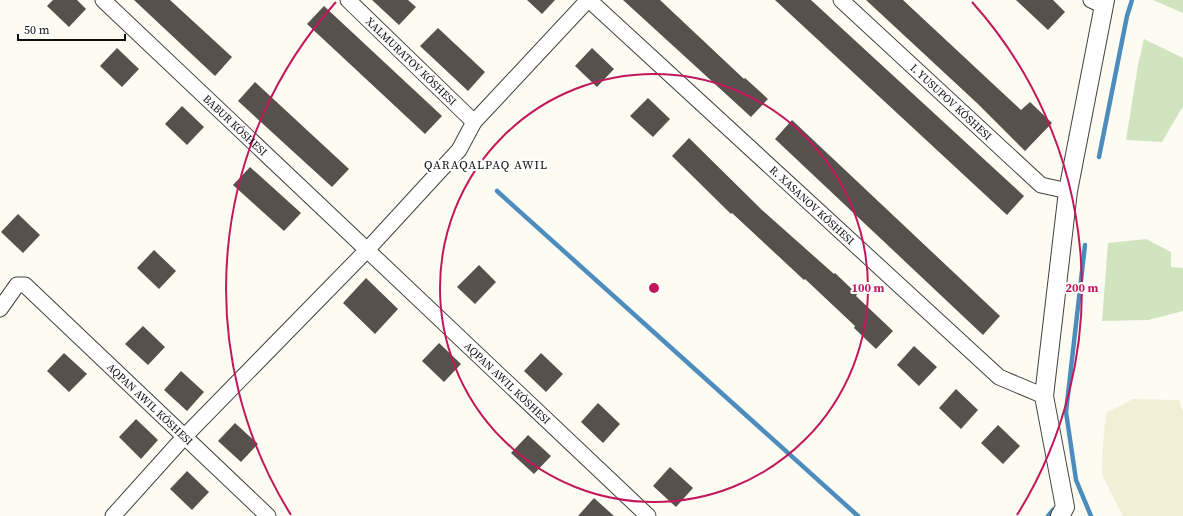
<svg xmlns="http://www.w3.org/2000/svg" width="1183" height="516" viewBox="0 0 1183 516" font-family="'Source Serif 4',serif">
	<style>
		.farmland { fill: #f1efd5 }
		.green { fill: #d1e4c0 }
		.lines { fill: none; stroke-linecap: round; stroke-linejoin: round }
		.stream { stroke: #4d8dbd; stroke-width: 4.5 }
		.building { fill: #56514d }
		.minor-casing { stroke: #424242; stroke-width: 17 }
		.tertiary-casing { stroke: #424242; stroke-width: 20 }
		.minor { stroke: #fff; stroke-width: 15 }
		.tertiary { stroke: #fff; stroke-width: 18 }
		.ring { fill: none; stroke: #c2185b; stroke-width: 2 }
		.labels { text-anchor: middle; dominant-baseline: central; stroke-width: 4; stroke-linejoin: round; paint-order: stroke }
		.street-label { font-size: 11px; fill: #0f0f0f; stroke: #fff }
		.neighbourhood-label { font-size: 12px; letter-spacing: 1px; fill: #0f0f0f; stroke: #fff }
		.centre { fill: #c2185b; stroke: #fff; stroke-width: 2 }
		.ring-label { font-size: 12px; text-anchor: middle; font-weight: bold; fill: #c2185b; stroke: #fff; stroke-width: 4; stroke-linejoin: round; paint-order: stroke }
	</style>
	<rect width="100%" height="100%" fill="#fdfcf3"/>
	<polygon class="farmland" points="1133,399 1179,400 1183,412 1183,516 1123,516 1102,475 1103,444 1106,413"/>
	<g class="green">
		<polygon points="1153,0 1183,0 1183,13"/>
		<polygon points="1144,39 1183,58 1183,106 1162,142 1126,140 1138,65"/>
		<polygon points="1146,239 1171,252 1171,267 1183,268 1183,311 1148,320 1102,321 1108,243"/>
	</g>
	<g class="lines">
		<g class="stream">
			<polyline points="1099,157 1127,16 1132,0"/>
			<polyline points="497,191 858,516"/>
			<polyline points="1085,245 1066,412 1076,480 1091,516"/>
			<polyline points="1048,516 1053,510"/>
		</g>
	</g>
	<g class="building">
		<polygon points="53,0 77,0 86,9 69,27 47,6"/>
		<polygon points="134,0 170,0 232,57 215,76"/>
		<polygon points="372,0 408,0 416,7 399,25"/>
		<polygon points="527,0 555,0 542,14"/>
		<polygon points="623,0 660,0 744,79 745,78 768,99 751,117"/>
		<polygon points="775,0 811,0 1024,196 1007,215"/>
		<polygon points="866,0 903,0 1021,110 1030,102 1052,123 1025,151 978,104"/>
		<polygon points="1016,0 1053,0 1065,12 1048,30"/>
		<polygon points="324,6 442,116 425,134 307,24"/>
		<polygon points="438,28 485,72 468,91 420,46"/>
		<polygon points="117,48 139,69 122,87 100,66"/>
		<polygon points="592,48 614,69 597,87 575,66"/>
		<polygon points="255,82 349,169 332,187 238,101"/>
		<polygon points="648,98 670,119 653,137 630,116"/>
		<polygon points="182,106 204,127 187,145 165,124"/>
		<polygon points="792,120 1000,316 983,335 775,139"/>
		<polygon points="689,138 762,210 834,274 835,273 857,294 856,296 893,331 876,349 854,328 855,326 805,279 804,280 732,213 731,214 672,156"/>
		<polygon points="250,167 301,213 284,231 233,185"/>
		<polygon points="18,214 40,235 23,253 1,232"/>
		<polygon points="154,250 176,271 159,289 137,268"/>
		<polygon points="479,265 496,282 475,304 457,287"/>
		<polygon points="366,278 398,309 375,334 343,303"/>
		<polygon points="143,326 165,347 148,365 125,344"/>
		<polygon points="439,343 461,364 444,382 422,361"/>
		<polygon points="914,346 937,367 919,386 897,365"/>
		<polygon points="64,353 87,374 69,392 47,371"/>
		<polygon points="541,353 563,374 546,392 524,371"/>
		<polygon points="181,371 204,392 187,411 164,390"/>
		<polygon points="956,389 978,410 961,429 939,408"/>
		<polygon points="598,403 620,424 603,443 581,422"/>
		<polygon points="136,419 158,440 141,459 119,437"/>
		<polygon points="235,423 258,444 241,462 218,441"/>
		<polygon points="998,425 1020,446 1003,464 981,443"/>
		<polygon points="528,435 551,456 534,474 511,453"/>
		<polygon points="670,467 693,488 676,507 653,486"/>
		<polygon points="187,471 209,492 192,510 170,489"/>
		<polygon points="594,498 614,516 578,516"/>
	</g>
	<g class="lines">
		<defs>
			<g id="minor">
				<path id="s1" d="M103,0l545,516"/>
				<path id="s2" d="M348,0l126,122"/>
				<path id="s3" d="M589,0l410,377 45,19"/>
				<path id="s4" d="M841,0l200,185 27,6"/>
				<polyline points="1091,0 1104,6"/>
				<path id="s5" d="M0,309l17,-24h8l243,231"/>
				<polyline points="113,516 185,436 367,250 459,150 474,122 588,0"/>
			</g>
			<polyline id="tertiary" points="1060,516 1065,507 1044,396 1068,191 1105,0"/>
		</defs>
		<use href="#minor" class="minor-casing"/>
		<use href="#tertiary" class="tertiary-casing"/>
		<use href="#minor" class="minor"/>
		<use href="#tertiary" class="tertiary"/>
	</g>
	<g class="ring">
		<circle cx="654" cy="288" r="214"/>
		<path d="M291 515A428 428 0 0 1 336 2M972 2A428 428 0 0 1 1017 515"/>
	</g>
	<g class="labels">
		<g class="street-label">
			<text stroke="none"><textPath href="#s2" startOffset="88">XALMURATOV KÓSHESI</textPath></text>
			<text stroke="none"><textPath href="#s4" startOffset="150">I. YUSUPOV KÓSHESI</textPath></text>
			<text stroke="none"><textPath href="#s1" startOffset="182">BABUR KÓSHESI</textPath></text>
			<text stroke="none"><textPath href="#s3" startOffset="303">R. XASANOV KÓSHESI</textPath></text>
			<text stroke="none"><textPath href="#s1" startOffset="557">AQPAN AWIL KÓSHESI</textPath></text>
			<text stroke="none"><textPath href="#s5" startOffset="210">AQPAN AWIL KÓSHESI</textPath></text>
		</g>
		<g class="neighbourhood-label">
			<text x="486" y="165">QARAQALPAQ AWIL</text>
		</g>
	</g>
	<circle cx="654" cy="288" r="6" class="centre"/>
	<g class="ring-label">
		<text x="868" y="292">100 m</text>
		<text x="1082" y="292">200 m</text>
	</g>
	<path d="M18 34v6h107v-6" fill="none" stroke="#0f0f0f" stroke-width="2"/>
	<text x="24" y="34" font-size="12" fill="#0f0f0f" stroke="#ffffff" stroke-width="3" paint-order="stroke">50 m</text>
</svg>
